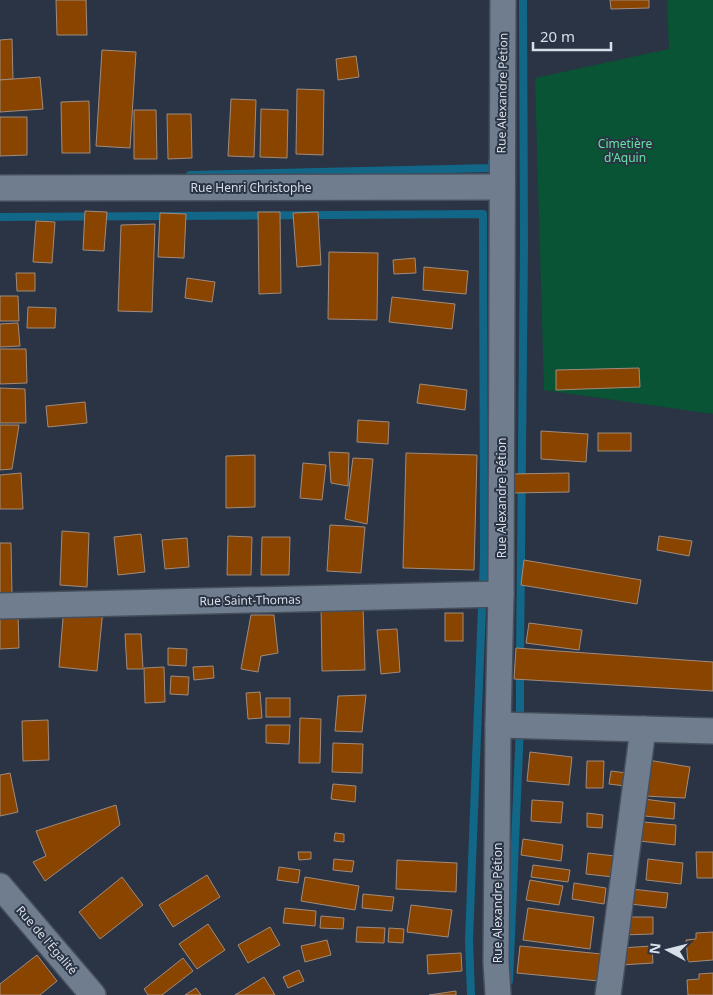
<svg xmlns="http://www.w3.org/2000/svg" width="713" height="995" viewBox="0 0 713 995" font-family="'Noto Sans',sans-serif">
	<style>
		.green { fill: #085434 }
		.lines { fill: none; stroke-linecap: round; stroke-linejoin: round }
		.stream { stroke: #126789; stroke-width: 8 }
		.building { fill: #894500; stroke: #a08b7d }
		.street-casing { stroke: #454f5c; stroke-width: 28 }
		.street { stroke: #707d8f; stroke-width: 25 }
		.labels { text-anchor: middle; dominant-baseline: central; stroke-width: 4; stroke-linejoin: round; paint-order: stroke }
		.street-label { font-size: 12px; fill: #d8dfe9; stroke: #2a3444 }
		.park-label { font-size: 12px; fill: #65e2a2; stroke: #2a3444 }
	</style>
	<rect width="100%" height="100%" fill="#2a3444"/>
	<polygon class="green" points="667,0 713,0 713,414 544,390 535,78 669,49"/>
	<g class="lines">
		<g class="stream">
			<polyline points="190,175 492,168 492,162"/>
			<polyline points="0,217 483,214 484,556 469,940 471,995"/>
			<polyline points="520,658 524,246 523,0"/>
			<polyline points="509,981 520,727 520,670"/>
		</g>
	</g>
	<g class="building">
		<polygon points="56,0 86,0 87,35 57,35"/>
		<polygon points="610,0 649,0 649,8 611,9"/>
		<polygon points="12,39 13,79 0,80 0,40"/>
		<polygon points="102,50 136,52 130,148 96,146"/>
		<polygon points="356,56 359,77 338,80 336,59"/>
		<polygon points="40,77 43,109 0,112 0,80"/>
		<polygon points="297,89 324,90 323,155 296,154"/>
		<polygon points="231,99 256,100 254,157 228,156"/>
		<polygon points="89,101 90,153 62,153 61,102"/>
		<polygon points="261,109 288,110 287,158 260,157"/>
		<polygon points="134,110 156,110 157,159 134,159"/>
		<polygon points="167,114 191,114 192,158 168,159"/>
		<polygon points="0,117 27,117 27,155 0,156"/>
		<polygon points="85,211 107,212 104,251 83,250"/>
		<polygon points="258,212 280,212 281,293 259,294"/>
		<polygon points="318,212 321,265 297,267 293,213"/>
		<polygon points="160,213 186,214 184,258 158,257"/>
		<polygon points="36,221 55,222 52,263 33,262"/>
		<polygon points="155,224 152,312 118,311 121,225"/>
		<polygon points="329,252 378,253 377,320 328,319"/>
		<polygon points="415,258 416,273 394,274 393,260"/>
		<polygon points="424,267 468,271 466,294 423,290"/>
		<polygon points="16,273 35,273 35,291 17,291"/>
		<polygon points="187,278 215,282 212,302 185,298"/>
		<polygon points="0,296 18,296 19,321 0,321"/>
		<polygon points="392,297 455,304 452,329 389,322"/>
		<polygon points="28,307 56,308 55,328 27,328"/>
		<polygon points="18,323 20,346 0,347 0,324"/>
		<polygon points="0,349 26,349 27,383 0,384"/>
		<polygon points="639,368 640,387 556,390 556,370"/>
		<polygon points="420,384 467,390 465,410 417,403"/>
		<polygon points="0,388 25,389 26,423 0,423"/>
		<polygon points="85,402 87,423 48,427 46,406"/>
		<polygon points="358,420 389,422 388,444 357,442"/>
		<polygon points="0,425 19,425 12,469 0,470"/>
		<polygon points="541,431 588,434 586,462 541,459"/>
		<rect x="598" y="433" width="33" height="18"/>
		<polygon points="329,452 349,453 348,486 331,483"/>
		<polygon points="406,453 477,455 474,570 403,568"/>
		<polygon points="255,455 255,507 226,508 226,456"/>
		<polygon points="353,458 373,459 367,524 345,519"/>
		<polygon points="303,463 326,465 322,500 300,498"/>
		<polygon points="21,473 23,509 0,509 0,475"/>
		<polygon points="569,473 569,492 511,493 511,474"/>
		<polygon points="330,525 365,527 361,573 327,571"/>
		<polygon points="62,531 89,533 87,587 60,585"/>
		<polygon points="141,534 145,572 118,575 114,537"/>
		<polygon points="228,536 252,537 251,575 227,575"/>
		<polygon points="659,536 692,541 689,556 657,550"/>
		<polygon points="262,537 290,537 289,575 261,575"/>
		<polygon points="187,538 189,567 165,569 162,540"/>
		<polygon points="0,543 11,543 12,594 0,594"/>
		<polygon points="524,560 641,580 637,604 521,585"/>
		<polygon points="363,605 365,670 322,671 321,606"/>
		<polygon points="64,606 103,609 97,671 59,667"/>
		<rect x="445" y="613" width="18" height="28"/>
		<polygon points="0,614 18,614 19,648 0,649"/>
		<polygon points="251,615 274,615 278,653 261,656 258,672 241,669"/>
		<polygon points="529,623 582,630 579,650 526,643"/>
		<polygon points="397,629 400,672 381,674 377,630"/>
		<polygon points="125,634 141,634 143,669 127,669"/>
		<polygon points="168,648 187,649 186,666 168,665"/>
		<polygon points="516,648 713,662 713,691 514,679"/>
		<polygon points="213,666 214,678 194,680 193,667"/>
		<polygon points="164,667 165,702 145,703 144,668"/>
		<polygon points="171,676 189,677 188,695 170,694"/>
		<polygon points="260,692 262,718 248,719 246,693"/>
		<polygon points="366,695 362,732 335,731 338,696"/>
		<rect x="266" y="698" width="24" height="19"/>
		<polygon points="300,718 321,719 320,763 299,763"/>
		<polygon points="48,720 49,760 23,761 22,721"/>
		<polygon points="266,725 290,725 289,744 266,743"/>
		<polygon points="333,743 363,744 362,773 332,772"/>
		<polygon points="530,752 572,757 569,785 527,781"/>
		<polygon points="648,760 690,767 685,798 644,796"/>
		<polygon points="587,761 604,761 603,788 586,788"/>
		<polygon points="611,771 627,773 625,786 609,784"/>
		<polygon points="10,773 18,812 0,816 0,775"/>
		<polygon points="333,784 356,786 355,802 331,799"/>
		<polygon points="636,798 675,803 674,819 635,815"/>
		<polygon points="532,800 563,802 561,823 531,821"/>
		<polygon points="116,805 120,825 45,881 33,862 46,856 36,831"/>
		<polygon points="587,813 603,815 602,828 587,827"/>
		<polygon points="633,821 676,825 675,845 631,840"/>
		<polygon points="335,833 344,834 344,842 334,841"/>
		<polygon points="523,839 563,845 561,861 521,855"/>
		<polygon points="298,852 311,852 311,859 299,860"/>
		<polygon points="696,852 713,852 713,878 697,878"/>
		<polygon points="588,853 624,857 622,878 586,874"/>
		<polygon points="334,859 354,861 352,872 333,870"/>
		<polygon points="648,859 683,863 681,884 646,880"/>
		<polygon points="397,860 457,863 456,892 396,889"/>
		<polygon points="533,865 570,870 568,882 531,877"/>
		<polygon points="279,867 300,870 298,883 277,880"/>
		<polygon points="207,875 220,897 173,927 159,905"/>
		<polygon points="122,877 143,905 100,939 79,912"/>
		<polygon points="305,877 359,886 355,910 301,901"/>
		<polygon points="530,880 563,886 559,905 526,900"/>
		<polygon points="574,883 606,888 604,904 572,899"/>
		<polygon points="631,889 668,893 666,908 630,904"/>
		<polygon points="363,894 394,897 392,911 362,908"/>
		<polygon points="411,905 452,910 448,937 407,932"/>
		<polygon points="285,908 316,911 315,926 283,923"/>
		<polygon points="528,908 594,917 590,949 523,940"/>
		<polygon points="321,916 344,918 343,929 320,928"/>
		<polygon points="621,917 653,917 653,934 621,935"/>
		<polygon points="208,924 225,950 197,969 179,944"/>
		<polygon points="270,927 280,945 248,963 238,945"/>
		<polygon points="357,927 385,928 384,943 356,942"/>
		<polygon points="389,928 404,929 403,943 388,942"/>
		<polygon points="713,932 713,960 688,962 686,940 696,939 696,933"/>
		<polygon points="327,940 331,955 305,962 301,946"/>
		<polygon points="520,946 612,955 609,982 517,973"/>
		<polygon points="652,946 653,963 621,965 620,948"/>
		<polygon points="461,953 462,971 428,974 427,955"/>
		<polygon points="37,955 57,981 40,995 0,995 0,984"/>
		<polygon points="183,958 193,971 162,995 148,995 144,989"/>
		<polygon points="299,970 304,981 288,988 283,977"/>
		<polygon points="713,973 713,995 688,995 687,980 699,979 699,974"/>
		<polygon points="264,977 275,995 235,995"/>
		<polygon points="196,988 201,995 185,995"/>
		<polygon points="456,991 456,995 429,995"/>
	</g>
	<g class="lines">
		<defs>
			<g id="street">
				<polyline points="0,188 501,187"/>
				<polyline points="0,606 501,594"/>
				<polyline points="498,725 713,731"/>
				<polyline points="0,886 93,995"/>
				<polyline points="498,995 496,962 498,725 501,594 503,0"/>
				<polyline points="608,995 643,729"/>
			</g>
		</defs>
		<use href="#street" class="street-casing"/>
		<use href="#street" class="street"/>
	</g>
	<g class="labels">
		<g class="street-label">
			<text transform="translate(502 93) rotate(-89)">Rue Alexandre Pétion</text>
			<text x="251" y="187">Rue Henri Christophe</text>
			<text transform="translate(501 498) rotate(-90)">Rue Alexandre Pétion</text>
			<text transform="translate(250 600) rotate(-1)">Rue Saint-Thomas</text>
			<text transform="translate(497 903) rotate(-90)">Rue Alexandre Pétion</text>
			<text transform="translate(47 940) rotate(49)">Rue de l'Égalité</text>
		</g>
		<g class="park-label">
			<text x="625" y="143">Cimetière<tspan x="625" dy="14">d'Aquin</tspan></text>
		</g>
	</g>
	<g transform="translate(668 950) rotate(277)" stroke="#2a3444" stroke-width="4" paint-order="stroke">
	<path d="M0-4L9 19L0 12L-9 19Z" fill="#d8dfe9"/>
	<text y="-8" font-size="14" font-weight="bold" text-anchor="middle" fill="#d8dfe9">N</text>
	</g>
	<path d="M533 42v8h78v-8" fill="none" stroke="#d8dfe9" stroke-width="2.5"/>
	<text x="540" y="42" font-size="15" fill="#d8dfe9" stroke="#2a3444" stroke-width="4" paint-order="stroke">20 m</text>
</svg>
